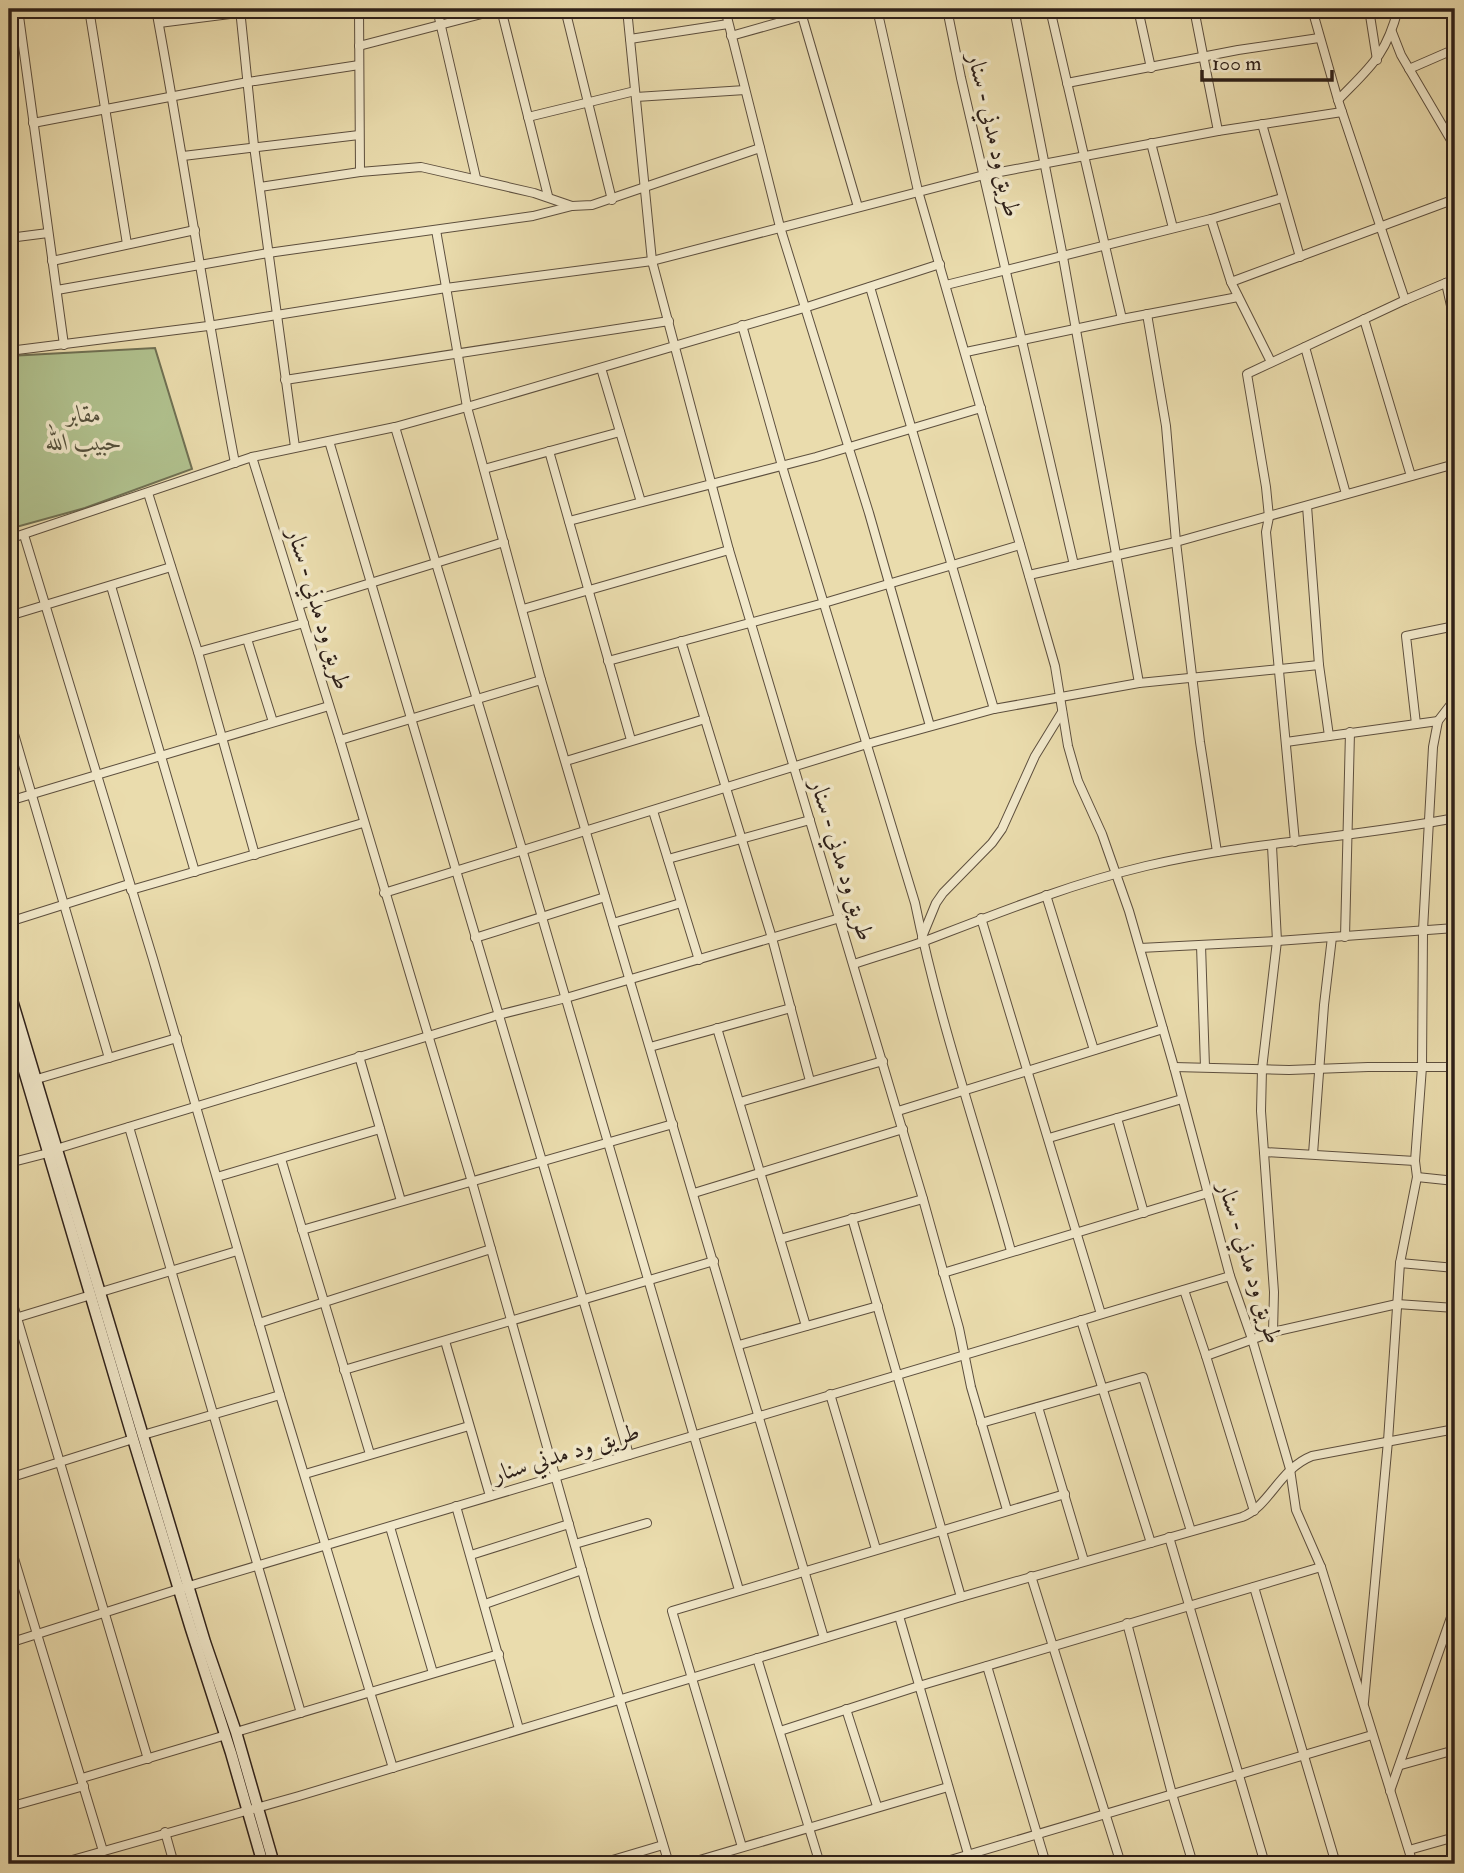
<svg xmlns="http://www.w3.org/2000/svg" width="1464" height="1873" viewBox="0 0 1464 1873" font-family="'IM FELL Double Pica',Amiri,serif">
	<style>
		.green { fill: #b1c28f; stroke: #707154; stroke-width: 2 }
		.lines { fill: none; stroke-linecap: round; stroke-linejoin: round }
		.street-casing { stroke: #5d4f3e; stroke-width: 10 }
		.secondary-casing { stroke: #2e2019; stroke-width: 13 }
		.street { stroke: #f1e8ca; stroke-width: 8 }
		.secondary { stroke: #f1e8ca; stroke-width: 10 }
		.labels { text-anchor: middle; dominant-baseline: central; stroke-width: 7; stroke-linejoin: round; paint-order: stroke }
		.street-label { font-size: 24px; fill: #2e2019; stroke: #f1e8ca }
		.park-label { font-size: 24px; font-style: italic; fill: #55513c; stroke: #f1e8ca }
	</style>
	<rect width="100%" height="100%" fill="#eadcad"/>
	<filter id="stains"><feTurbulence type="fractalNoise" baseFrequency=".00286" numOctaves="4"/><feColorMatrix values="0 0 0 0 .2 0 0 0 0 .09 0 0 0 0 .02 0 0 0 .5 -.17"/></filter>
	<radialGradient id="worn" r=".72"><stop offset=".6" stop-color="#630" stop-opacity="0"/><stop offset="1" stop-color="#630" stop-opacity=".3"/></radialGradient>
	<polygon class="green" points="155,348 192,469 85,508 9,529 9,356"/>
	<g class="lines">
		<defs>
			<g id="street">
				<polyline points="18,9 64,345"/>
				<polyline points="89,9 127,244"/>
				<path d="M156,9c28,151 50,303 79,454"/>
				<polyline points="240,9 254,146 295,447"/>
				<polyline points="359,9 360,172"/>
				<polyline points="437,9 476,178"/>
				<polyline points="501,9 548,196"/>
				<polyline points="565,9 612,200"/>
				<polyline points="627,9 652,261 729,550 923,1199 959,1328 971,1387 1007,1510"/>
				<polyline points="725,9 780,227 869,513 930,726"/>
				<polyline points="800,9 858,207"/>
				<polyline points="877,9 918,191 1055,666 1068,746 1078,781 1102,834 1129,911 1174,1067 1230,1276 1252,1339 1274,1414 1290,1469 1296,1510 1321,1567 1413,1864"/>
				<polyline points="947,9 961,78 1074,565"/>
				<polyline points="1014,9 1063,257 1139,683"/>
				<polyline points="1050,9 1122,319"/>
				<polyline points="1138,9 1151,68"/>
				<polyline points="1194,9 1218,131"/>
				<polyline points="1312,9 1338,100 1405,300"/>
				<polyline points="1369,9 1377,60"/>
				<polyline points="1138,11 1156,9"/>
				<polyline points="159,23 270,9"/>
				<polyline points="1392,32 1401,55 1455,147"/>
				<polyline points="731,36 802,16"/>
				<polyline points="630,39 728,24"/>
				<polyline points="9,44 22,41"/>
				<polyline points="359,46 501,9"/>
				<polyline points="1409,69 1455,49"/>
				<polyline points="1067,83 1238,50 1319,38"/>
				<polyline points="636,97 745,90"/>
				<path d="M1338,100c32,-33 48,-44 60,-91"/>
				<polyline points="528,117 635,91"/>
				<polyline points="33,123 248,82 359,65"/>
				<polyline points="1262,124 1300,257"/>
				<polyline points="1151,143 1173,228"/>
				<polyline points="183,156 359,135"/>
				<polyline points="260,187 360,172 421,167 534,193 572,206"/>
				<polyline points="1211,219 1231,282 1271,362"/>
				<polyline points="436,230 467,407 541,680 824,1638"/>
				<polyline points="9,238 48,233"/>
				<polyline points="52,261 195,230"/>
				<polyline points="1231,282 1455,199"/>
				<polyline points="1446,283 1455,324"/>
				<polyline points="946,285 1211,219 1282,198"/>
				<polyline points="870,287 994,709"/>
				<polyline points="57,290 268,253 533,216 572,206 592,205 760,148"/>
				<polyline points="1147,314 1166,426 1176,542 1200,742 1217,852"/>
				<polyline points="1364,319 1411,476"/>
				<path d="M742,325l40,141 133,437c24,118 64,232 96,348"/>
				<polyline points="1305,347 1346,494"/>
				<polyline points="9,351 208,326 446,288 652,261 984,175 1218,131 1342,112"/>
				<polyline points="966,352 1122,319 1238,297"/>
				<polyline points="601,368 641,502"/>
				<polyline points="285,380 669,321"/>
				<polyline points="395,427 522,849 739,1590"/>
				<polyline points="329,441 629,1455"/>
				<polyline points="549,451 631,740"/>
				<polyline points="252,457 340,740 472,1182 596,1620 669,1864"/>
				<polyline points="484,469 620,432"/>
				<polyline points="148,493 198,652 255,855"/>
				<polyline points="1307,506 1319,665 1329,736"/>
				<polyline points="569,521 816,457 981,408"/>
				<polyline points="24,535 153,959 280,1395 393,1768"/>
				<polyline points="9,539 252,457 395,427 467,407 804,308 940,264"/>
				<polyline points="1029,575 1176,542 1455,464"/>
				<polyline points="111,586 195,872"/>
				<polyline points="299,605 504,542"/>
				<polyline points="523,609 729,550"/>
				<polyline points="9,616 171,567"/>
				<polyline points="247,639 273,722"/>
				<polyline points="681,641 772,938 810,1081"/>
				<polyline points="198,652 304,623"/>
				<polyline points="608,661 824,603 1020,545"/>
				<polyline points="9,717 109,1058"/>
				<polyline points="1416,724 1406,636 1455,626"/>
				<polyline points="340,740 541,680"/>
				<polyline points="1286,742 1438,721"/>
				<polyline points="566,761 705,719"/>
				<polyline points="9,801 329,706"/>
				<polyline points="653,811 699,960"/>
				<polyline points="1295,842 1266,532 1269,517 1266,487 1247,374 1405,300 1455,279"/>
				<polyline points="1272,846 1277,941 1262,1069 1261,1111 1274,1292 1273,1332"/>
				<polyline points="668,859 810,820"/>
				<polyline points="131,890 363,823"/>
				<polyline points="384,893 867,744 994,709 1139,683 1319,665"/>
				<polyline points="1046,895 1094,1050"/>
				<polyline points="981,918 1101,1314"/>
				<polyline points="9,922 129,884"/>
				<polyline points="613,923 681,903"/>
				<polyline points="922,937 936,903 943,893 992,843 1002,829 1035,756 1062,712"/>
				<polyline points="1345,937 1350,732"/>
				<polyline points="475,938 605,897"/>
				<polyline points="1201,945 1205,1067"/>
				<polyline points="1140,948 1277,941 1455,928"/>
				<path d="M854,964c24,-8 48,-15 71,-23 73,-28 145,-57 221,-75 102,-24 207,-28 309,-48"/>
				<polyline points="717,1028 806,1326"/>
				<polyline points="650,1047 791,1008"/>
				<polyline points="359,1056 401,1201"/>
				<polyline points="1174,1067 1289,1070 1368,1067 1455,1067"/>
				<polyline points="37,1079 177,1038"/>
				<polyline points="740,1102 883,1061"/>
				<polyline points="898,1111 1163,1029"/>
				<polyline points="1117,1118 1144,1213"/>
				<polyline points="129,1127 301,1713"/>
				<polyline points="1049,1138 1182,1099"/>
				<polyline points="56,1149 498,1015 566,998 840,918"/>
				<polyline points="1264,1152 1415,1161"/>
				<polyline points="1313,1154 1324,1005 1332,937"/>
				<polyline points="281,1159 370,1454"/>
				<polyline points="9,1163 48,1153"/>
				<polyline points="217,1177 380,1129"/>
				<polyline points="1417,1177 1455,1181"/>
				<polyline points="694,1193 903,1129"/>
				<polyline points="852,1218 961,1597"/>
				<polyline points="302,1230 673,1124"/>
				<polyline points="780,1239 923,1199"/>
				<polyline points="1400,1263 1455,1268"/>
				<polyline points="943,1273 1208,1193"/>
				<polyline points="1184,1290 1206,1356 1254,1511"/>
				<polyline points="9,1291 148,1759"/>
				<polyline points="101,1292 237,1251"/>
				<polyline points="9,1320 91,1295"/>
				<polyline points="1081,1320 1151,1543"/>
				<polyline points="259,1323 491,1249"/>
				<polyline points="445,1341 490,1496"/>
				<polyline points="739,1345 878,1306"/>
				<polyline points="1206,1356 1273,1332 1397,1304 1455,1308"/>
				<polyline points="344,1370 714,1261"/>
				<polyline points="830,1394 876,1549"/>
				<polyline points="1038,1407 1084,1561"/>
				<polyline points="981,1423 1143,1377 1191,1531"/>
				<polyline points="143,1435 280,1395"/>
				<polyline points="305,1474 469,1426"/>
				<polyline points="9,1478 133,1439"/>
				<polyline points="456,1506 519,1729"/>
				<polyline points="390,1527 433,1673"/>
				<polyline points="1169,1537 1265,1864"/>
				<polyline points="9,1542 103,1851"/>
				<polyline points="575,1544 647,1523"/>
				<polyline points="471,1555 569,1524"/>
				<polyline points="1031,1576 1121,1864"/>
				<polyline points="1254,1587 1336,1864"/>
				<polyline points="485,1604 582,1570"/>
				<polyline points="899,1616 968,1854"/>
				<polyline points="1127,1623 1172,1794 1193,1864"/>
				<polyline points="9,1643 179,1589 1230,1276"/>
				<polyline points="757,1658 820,1864"/>
				<polyline points="987,1666 1046,1864"/>
				<polyline points="1364,1702 1388,1441 1400,1263 1417,1177 1415,1161 1422,1067 1423,930 1433,747 1438,721 1455,699"/>
				<polyline points="846,1709 877,1806"/>
				<polyline points="780,1731 919,1686 1321,1567"/>
				<polyline points="236,1732 499,1654"/>
				<polyline points="1401,1765 1455,1750"/>
				<polyline points="82,1778 226,1735"/>
				<polyline points="1390,1791 1455,1606"/>
				<polyline points="9,1793 13,1806"/>
				<polyline points="9,1807 84,1786"/>
				<polyline points="165,1832 174,1864"/>
				<polyline points="742,1847 672,1611 1065,1494"/>
				<polyline points="1409,1850 1455,1837"/>
				<path d="M58,1864l241,-68 662,-199 281,-80c28,-11 37,-48 70,-61l143,-27"/>
				<polyline points="599,1864 663,1845"/>
				<polyline points="686,1864 948,1787"/>
				<polyline points="937,1864 1372,1735"/>
			</g>
			<g id="secondary">
				<polyline points="9,990 205,1642 236,1732 274,1864"/>
				<polyline points="9,1020 133,1439 191,1629 231,1753 263,1864"/>
			</g>
		</defs>
		<use href="#street" class="street-casing"/>
		<use href="#secondary" class="secondary-casing"/>
		<use href="#street" class="street"/>
		<use href="#secondary" class="secondary"/>
	</g>
	<g class="labels">
		<g class="street-label">
			<text transform="translate(994 135) rotate(77)">طريق ود مدني - سنار</text>
			<text transform="translate(319 609) rotate(73)">طريق ود مدني - سنار</text>
			<text transform="translate(842 860) rotate(73)">طريق ود مدني - سنار</text>
			<text transform="translate(1250 1263) rotate(73)">طريق ود مدني - سنار</text>
			<text transform="translate(566 1453) rotate(-17)">طريق ود مدني سنار</text>
		</g>
		<g class="park-label">
			<text x="84" y="414">مقابر<tspan x="84" dy="28">حبيب الله</tspan></text>
		</g>
	</g>
	<rect width="1464" height="1873" fill="none" stroke="#eadcad" stroke-width="35"/>
	<rect x="10" y="10" width="1443" height="1852" fill="none" stroke="#2e2019" stroke-width="3.5"/>
	<rect x="18" y="18" width="1429" height="1838" fill="none" stroke="#2e2019" stroke-width="2"/>
	<path d="M1202 70v10h130v-10" fill="none" stroke="#2e2019" stroke-width="3.5"/>
	<text x="1212" y="70" font-size="21" fill="#2e2019" stroke="#f1e8ca" stroke-width="5" paint-order="stroke">100 m</text>
	<rect width="100%" height="100%" filter="url(#stains)"/>
	<rect width="100%" height="100%" fill="url(#worn)"/>
</svg>
